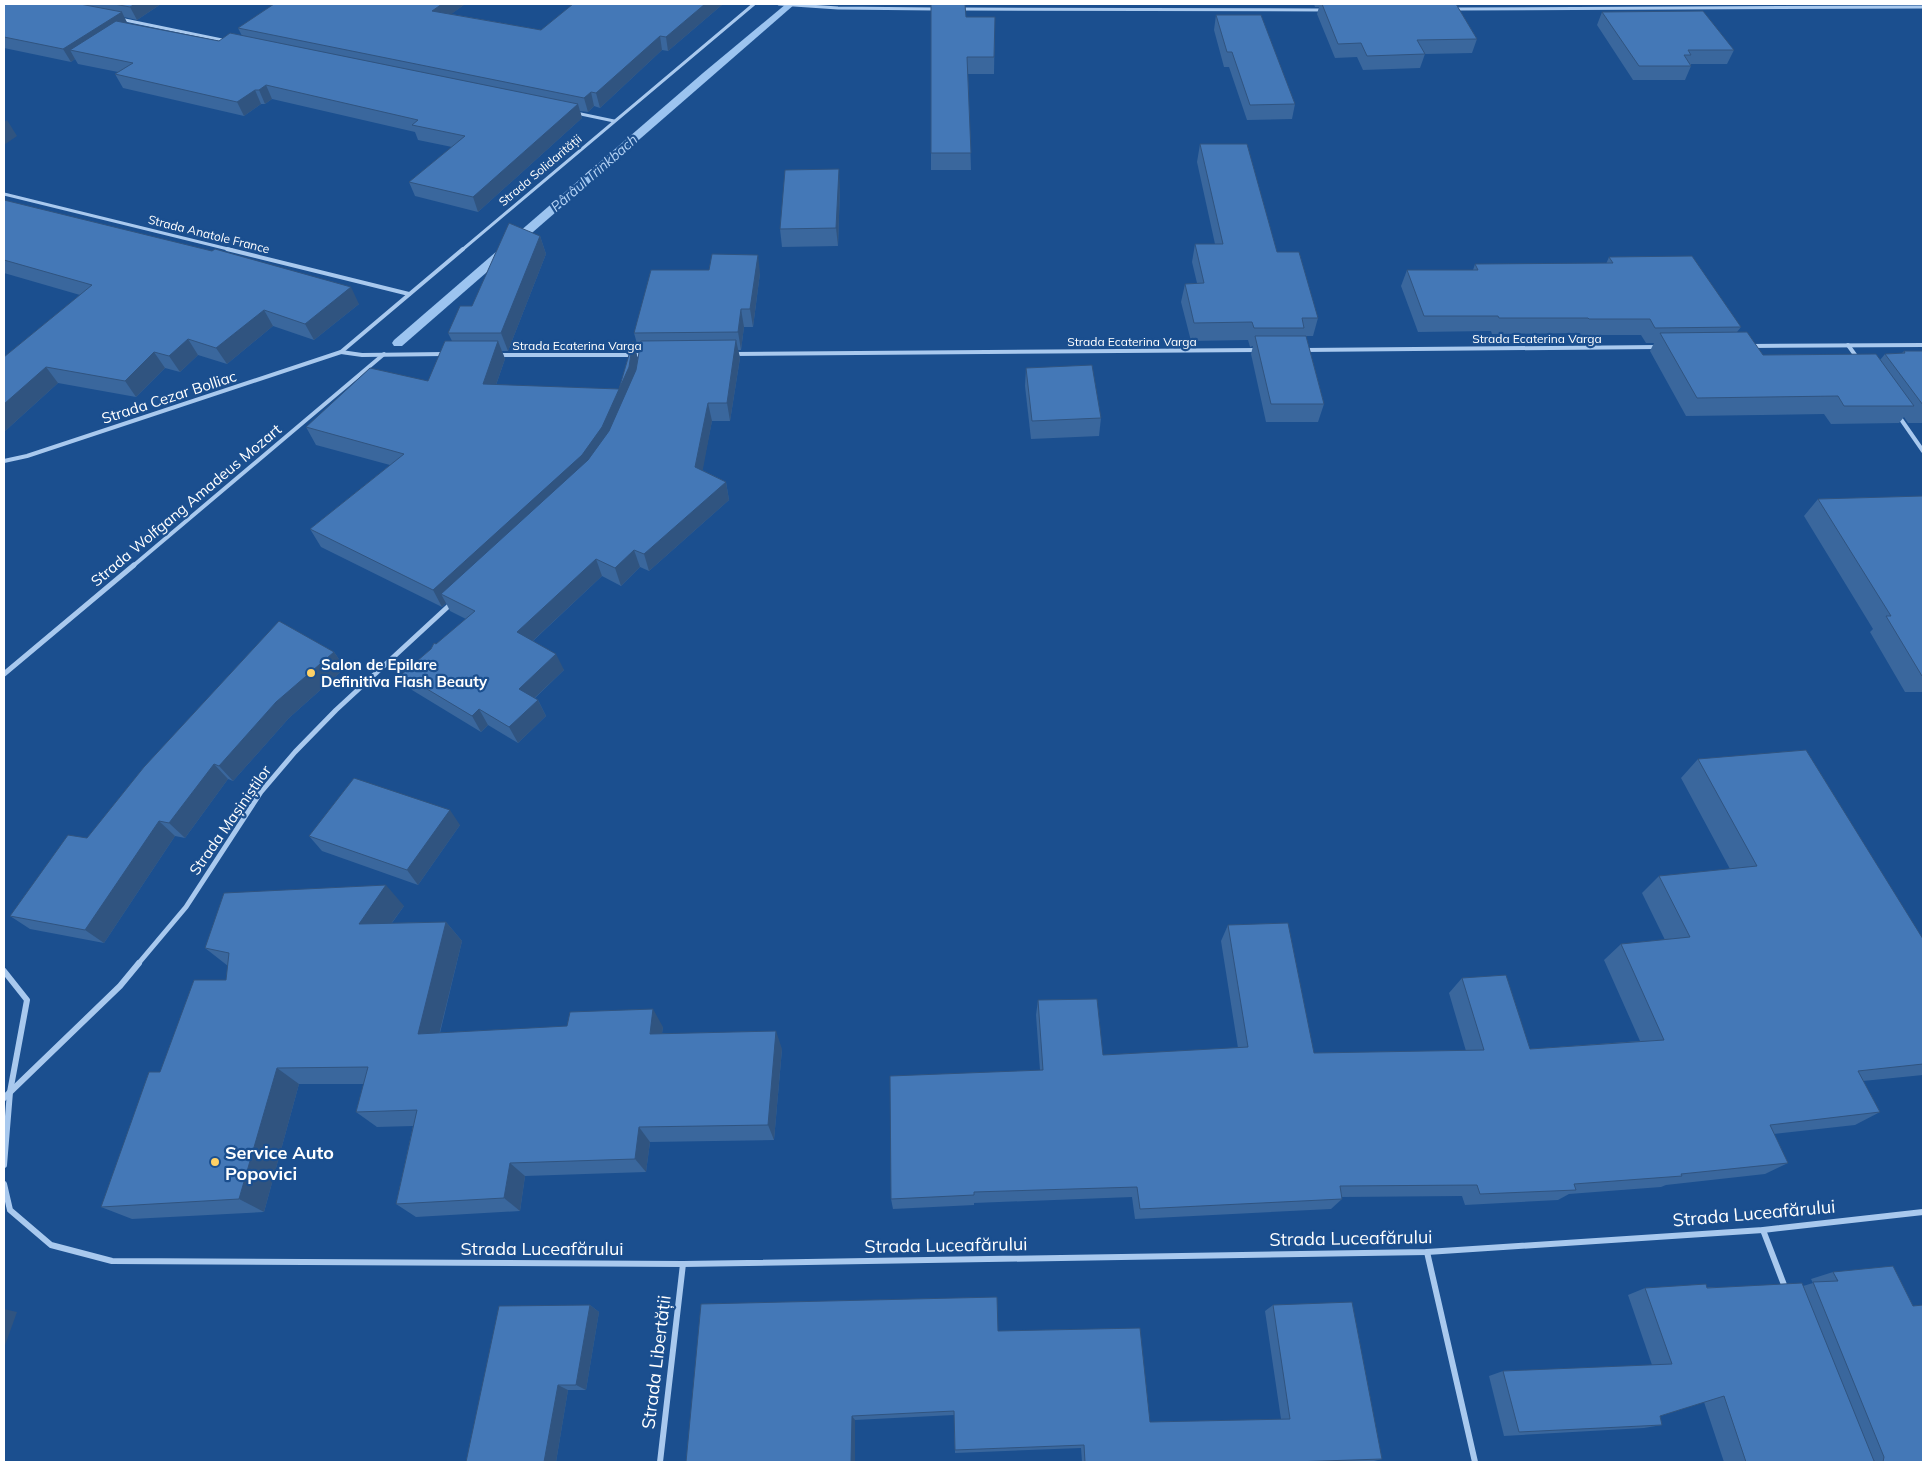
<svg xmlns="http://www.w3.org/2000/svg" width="1927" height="1466" viewBox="0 0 1927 1466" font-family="Mulish,sans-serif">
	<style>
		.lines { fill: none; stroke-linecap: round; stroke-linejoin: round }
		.stream { fill: #9cc4f0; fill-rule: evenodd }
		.street-far3 { stroke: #a9c9ee; stroke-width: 3 }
		.street-far2 { stroke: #a9c9ee; stroke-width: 4 }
		.street-far1 { stroke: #a9c9ee; stroke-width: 5 }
		.street { stroke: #a9c9ee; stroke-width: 6 }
		.wall { fill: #3a679d }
		.shaded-wall { fill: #305480 }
		.building { fill: #4478b7; stroke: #305480 }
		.poi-dot { fill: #ffd166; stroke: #1b4f8f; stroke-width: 2 }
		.labels { text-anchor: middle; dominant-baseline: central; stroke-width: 4.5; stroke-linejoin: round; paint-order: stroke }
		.far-street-label { font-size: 12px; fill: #fff; stroke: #1b4f8f }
		.far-water-label { font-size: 14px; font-style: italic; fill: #b5d3f5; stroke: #1b4f8f }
		.street-label { font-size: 15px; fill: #fff; stroke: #1b4f8f }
		.poi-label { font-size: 15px; font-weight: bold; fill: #fff; stroke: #1b4f8f; text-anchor: start }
		.near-poi-label { font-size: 18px; font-weight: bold; fill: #fff; stroke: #1b4f8f; text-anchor: start }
		.near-street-label { font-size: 18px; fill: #fff; stroke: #1b4f8f }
	</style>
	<rect width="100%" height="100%" fill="#1b4f8f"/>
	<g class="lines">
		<polygon class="stream" points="786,4 795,4 402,346 394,346 392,343 394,340 703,73"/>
		<g class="street-far3">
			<polyline points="779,4 838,8 935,9"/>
			<polyline points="959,9 1325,10"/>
			<polyline points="1454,9 1923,7"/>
			<polyline points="120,19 227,41"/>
			<polyline points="576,113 614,121"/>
			<polyline points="4,194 232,250"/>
			<polyline points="462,250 754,4"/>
		</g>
		<g class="street-far2">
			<polyline points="227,249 409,294"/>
			<polyline points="1848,345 1858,359"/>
			<polyline points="1751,346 1923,345"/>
			<polyline points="1304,350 1658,347"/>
			<polyline points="341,352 362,355 445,354"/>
			<polyline points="734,354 1258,350"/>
			<polyline points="499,355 645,355"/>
			<polyline points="1898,415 1923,451"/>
			<polyline points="4,461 27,456 341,352 463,249"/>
			<polyline points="133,566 384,354"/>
		</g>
		<g class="street-far1">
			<polyline points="4,674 134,565"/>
			<polyline points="138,964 186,907 261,792 295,752 336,710 453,602"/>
		</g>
		<g class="street">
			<polyline points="4,971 27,1000 10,1092 4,1165"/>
			<polyline points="4,1098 120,986 139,963"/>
			<polyline points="4,1184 10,1210 51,1245 112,1261 683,1264 1427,1252 1763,1230 1923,1212"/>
			<polyline points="1763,1230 1786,1290"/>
			<polyline points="1427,1252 1475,1462"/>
			<polyline points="660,1462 683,1264"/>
		</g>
	</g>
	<g class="wall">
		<polygon points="4,4 161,4 137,20 124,17 128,24 219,41 242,36 238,28 465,4 451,14 541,30 723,4 668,51 662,50 600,108 594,106 588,112 580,111 582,118 478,212 415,196 409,182 452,147 418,140 415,132 272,99 265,104 261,104 244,116 123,88 115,74 118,72 78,64 75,59 71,62 4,48"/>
		<polygon points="1314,4 1456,4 1477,39 1472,53 1425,54 1420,68 1363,70 1357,57 1335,58 1317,14 1319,7 1315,7"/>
		<polygon points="1602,12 1734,50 1727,64 1691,64 1691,66 1685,80 1633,80 1597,25"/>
		<polygon points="1216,15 1295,104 1292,119 1247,120 1229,67 1224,67 1214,30"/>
		<polygon points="966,17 995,17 994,74 968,74 971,170 931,170 931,153"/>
		<polygon points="1200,144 1277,252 1318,318 1313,336 1306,336 1324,404 1318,422 1266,422 1251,354 1253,346 1250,347 1248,340 1191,341 1181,302 1185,284 1197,283 1192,262 1195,244 1215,244 1197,162"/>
		<polygon points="840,187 838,246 782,247 780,229"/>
		<polygon points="4,200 359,304 314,340 273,326 227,364 198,355 180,372 165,368 136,397 58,383 4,432 4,357 80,295 4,273"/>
		<polygon points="540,236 546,254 508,351 502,351 505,359 496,385 619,389 633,341 638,359 639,351 634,333 760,273 753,327 744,327 741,350 738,350 740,358 730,421 712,421 702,470 726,482 729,500 649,571 640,567 621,586 602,576 533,641 564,670 535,698 538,700 546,716 518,743 488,725 481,732 412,690 402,674 466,619 450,611 446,603 442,607 321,547 310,529 390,465 316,445 306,427 428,381 452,341 448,333"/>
		<polygon points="1609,257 1741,327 1737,332 1763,355 1880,360 1885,354 1902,353 1904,351 1923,351 1923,423 1908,423 1904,417 1899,423 1831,424 1824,414 1686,416 1650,351 1654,343 1646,343 1641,335 1581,335 1580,333 1492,334 1491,331 1418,332 1401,286 1407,270 1473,270 1475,264 1606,264"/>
		<polygon points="1026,368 1101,418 1099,436 1031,439 1025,386"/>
		<polygon points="1923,496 1923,692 1905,692 1870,632 1873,629 1804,516 1818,499"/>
		<polygon points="334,652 345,668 289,718 233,781 228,779 185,838 175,836 104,943 30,929 10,916 87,838"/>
		<polygon points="1698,759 1923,939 1923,1075 1863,1081 1880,1112 1855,1125 1774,1134 1788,1163 1765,1174 1666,1185 1661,1187 1569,1194 1558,1200 1465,1205 1462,1196 1342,1197 1342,1199 1331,1209 1135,1219 1132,1197 974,1203 974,1205 893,1209 891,1199 1040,1070 1036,1015 1038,1000 1103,1055 1238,1048 1221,941 1228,925 1314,1053 1466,1051 1449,993 1462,978 1530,1049 1640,1041 1604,960 1621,944 1665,940 1642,893 1659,876 1730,869 1681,778"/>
		<polygon points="460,825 418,885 322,851 309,836"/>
		<polygon points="404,906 392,923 446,922 462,941 440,1033 663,1027 662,1033 782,1049 774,1140 650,1142 646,1172 525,1176 520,1211 416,1217 396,1204 413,1126 377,1127 356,1112 364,1084 299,1084 264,1212 132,1219 101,1207 160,1072 226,980 228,966 205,948"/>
		<polygon points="1833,1272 1923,1462 1724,1462 1704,1402 1660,1416 1662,1425 1644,1428 1504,1436 1489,1376 1503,1371 1652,1365 1628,1295 1645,1288 1803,1286 1813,1283 1811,1279"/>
		<polygon points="590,1305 599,1312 586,1390 568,1390 556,1462 466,1462"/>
		<polygon points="1273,1305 1382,1459 1370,1462 1082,1462 1081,1448 955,1453 954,1415 855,1420 686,1462 998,1331 1150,1422 1281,1419 1265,1311"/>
	</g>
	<g class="shaded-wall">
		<polygon points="135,4 161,4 137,20 130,7"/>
		<polygon points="442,4 465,4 437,25 432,11"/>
		<polygon points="705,4 723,4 668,51 666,37"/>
		<polygon points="122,12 128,25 70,50 75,59 71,62 63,49"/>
		<polygon points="660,36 662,50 600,108 596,93"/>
		<polygon points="266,85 272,99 265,104 259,90"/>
		<polygon points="255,90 261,104 244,116 237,102"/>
		<polygon points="591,92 594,106 588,112 584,98"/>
		<polygon points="578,104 582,118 478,212 473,197"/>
		<polygon points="7,120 17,136 4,145 4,122"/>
		<polygon points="839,169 840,187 838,246 836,228"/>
		<polygon points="540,236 546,254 508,351 501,333"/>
		<polygon points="758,255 760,273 753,327 750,309"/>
		<polygon points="351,287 359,304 314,340 305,324"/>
		<polygon points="741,309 744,327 741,350 738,332"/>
		<polygon points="264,310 273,326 227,364 216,348"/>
		<polygon points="188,339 198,355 180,372 169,356"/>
		<polygon points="736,340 740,358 730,421 727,403"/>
		<polygon points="498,341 505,359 490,402 483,384"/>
		<polygon points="633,341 638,359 634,385 608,445 441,594 446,603 442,607 433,590 602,427 629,367"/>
		<polygon points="154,352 165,368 136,397 125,381"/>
		<polygon points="46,367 58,383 4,432 4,404"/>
		<polygon points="708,403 712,421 700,485 695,467"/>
		<polygon points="726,482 729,500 649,571 644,554"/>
		<polygon points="634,550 640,567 621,586 615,568"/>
		<polygon points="596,559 602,576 525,648 517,632"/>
		<polygon points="334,652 345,668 289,718 233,781 219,766 276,702"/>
		<polygon points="556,654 564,670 527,705 519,689"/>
		<polygon points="538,700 546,716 518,743 509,727"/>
		<polygon points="479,709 488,725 481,732 472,716"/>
		<polygon points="214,764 228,779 185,838 169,823"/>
		<polygon points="450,810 460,825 418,885 407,870"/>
		<polygon points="159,821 175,836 104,943 85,930"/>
		<polygon points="386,885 404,906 377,943 359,924"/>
		<polygon points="446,922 462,941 435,1051 418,1034"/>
		<polygon points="653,1009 663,1027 660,1051 650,1034"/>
		<polygon points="776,1031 782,1049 774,1140 768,1125"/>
		<polygon points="277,1068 299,1084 264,1212 239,1199"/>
		<polygon points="639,1127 650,1142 646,1172 635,1159"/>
		<polygon points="510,1163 525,1176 520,1211 504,1198"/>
		<polygon points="590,1305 599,1312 586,1390 576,1385"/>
		<polygon points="4,1309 17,1312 4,1348"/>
		<polygon points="558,1385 568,1390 556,1462 544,1462"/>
		<polygon points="852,1416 855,1420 855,1462 851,1462"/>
	</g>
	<g class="building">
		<polygon points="4,4 80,4 122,12 63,49 4,37"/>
		<polygon points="114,4 135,4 130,7"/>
		<polygon points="274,4 442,4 432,11 541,30 573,4 705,4 666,37 660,36 596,93 591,92 584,98 238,28"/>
		<polygon points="931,4 965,4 966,17 995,17 994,57 967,57 971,153 931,153"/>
		<polygon points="1322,4 1456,4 1477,39 1417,40 1425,54 1367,56 1361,43 1338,44"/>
		<polygon points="1703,11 1734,50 1688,50 1691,55 1684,55 1691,66 1639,66 1602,12"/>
		<polygon points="1216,15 1261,15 1295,104 1250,105 1232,52 1227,52"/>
		<polygon points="116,21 219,41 230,33 578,104 473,197 409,182 465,136 412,125 418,120 266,85 259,90 255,90 237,102 115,74 133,63 70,50"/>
		<polygon points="1200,144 1247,144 1277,252 1299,252 1318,318 1302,318 1304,328 1254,328 1252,322 1194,323 1185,284 1204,283 1195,244 1223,244"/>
		<polygon points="839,169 836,228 780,229 785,170"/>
		<polygon points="4,200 212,251 215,249 351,287 305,324 264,310 216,348 188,339 169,356 154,352 125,381 46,367 4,404 4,357 92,285 4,260"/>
		<polygon points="509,223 540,236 501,333 448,333 460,306 472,306"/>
		<polygon points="712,254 758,255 750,309 741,309 738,332 634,333 651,270 709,270"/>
		<polygon points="1692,256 1741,327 1655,328 1650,319 1589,319 1588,318 1499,318 1498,316 1424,316 1407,270 1478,270 1475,264 1613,263 1609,257"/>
		<polygon points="1747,332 1763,355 1876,354 1914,406 1844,406 1838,396 1697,398 1660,333"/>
		<polygon points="1255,336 1306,336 1324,404 1271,404"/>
		<polygon points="736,340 727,403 708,403 695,467 726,482 644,554 634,550 615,568 596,559 517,632 556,654 519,689 538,700 509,727 479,709 472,716 402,674 431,649 434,643 436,644 475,611 441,594 588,460 609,431 636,370 641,341"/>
		<polygon points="445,341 498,341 483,384 619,389 633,341 629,367 602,427 582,455 433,590 310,529 404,454 306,427 370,368 428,381"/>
		<polygon points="1904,351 1923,351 1923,405 1885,354 1905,353"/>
		<polygon points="1092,365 1101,418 1032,421 1026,368"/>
		<polygon points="1923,496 1923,676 1922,676 1886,616 1891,616 1818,499"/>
		<polygon points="279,621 334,652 276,702 219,766 214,764 169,823 159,821 85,930 10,916 68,835 87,838 144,767"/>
		<polygon points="1806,750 1923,939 1923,1064 1858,1071 1880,1112 1770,1125 1788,1163 1681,1174 1682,1176 1574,1184 1576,1190 1480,1194 1477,1185 1340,1186 1342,1199 1140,1209 1137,1187 974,1192 974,1195 891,1199 890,1076 1043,1070 1038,1000 1097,999 1103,1055 1248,1047 1228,925 1288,923 1314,1053 1484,1050 1462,978 1506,975 1530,1049 1664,1040 1621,944 1690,937 1659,876 1757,866 1698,759"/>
		<polygon points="354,778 450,810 407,870 309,836"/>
		<polygon points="386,885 359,924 446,922 418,1034 567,1026 570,1012 653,1009 650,1034 776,1031 768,1125 639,1127 635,1159 510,1163 504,1198 396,1204 417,1110 356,1112 368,1067 277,1068 239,1199 101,1207 149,1072 160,1072 194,980 226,980 229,953 205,948 224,893"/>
		<polygon points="1893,1266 1913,1306 1923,1305 1923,1462 1883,1462 1884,1457 1813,1282 1838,1281 1833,1272"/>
		<polygon points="1802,1283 1874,1461 1876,1462 1746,1462 1724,1396 1660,1416 1662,1425 1519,1432 1503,1371 1672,1364 1645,1288 1706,1284 1707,1288"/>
		<polygon points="997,1297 998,1331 1140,1328 1150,1422 1290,1419 1273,1305 1352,1302 1382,1459 1293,1462 1085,1462 1084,1445 955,1450 954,1411 852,1416 851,1462 686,1462 701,1304"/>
		<polygon points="590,1305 576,1385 558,1385 544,1462 466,1462 499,1306"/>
	</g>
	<g class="poi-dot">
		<circle cx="311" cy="673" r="5"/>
		<circle cx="215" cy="1162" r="5"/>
	</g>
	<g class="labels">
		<g class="far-street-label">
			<text transform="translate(540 170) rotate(-40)">Strada Solidarității</text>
			<text transform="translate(209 234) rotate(14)">Strada Anatole France</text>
			<text x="1537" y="338">Strada Ecaterina Varga</text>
			<text x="1132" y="341">Strada Ecaterina Varga</text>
			<text x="577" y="345">Strada Ecaterina Varga</text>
		</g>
		<g class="far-water-label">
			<text transform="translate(594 173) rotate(-41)">Pârâul Trinkbach</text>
		</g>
		<g class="street-label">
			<text transform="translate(169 397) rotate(-18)">Strada Cezar Bolliac</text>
			<text transform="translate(186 505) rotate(-40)">Strada Wolfgang Amadeus Mozart</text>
			<text transform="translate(230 820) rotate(-55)">Strada Mașiniștilor</text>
		</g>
		<g class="poi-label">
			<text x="321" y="664">Salon de Epilare<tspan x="321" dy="17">Definitiva Flash Beauty</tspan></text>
		</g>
		<g class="near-poi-label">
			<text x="225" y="1152">Service Auto<tspan x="225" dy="21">Popovici</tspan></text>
		</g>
		<g class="near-street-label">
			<text transform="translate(1754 1213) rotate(-5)">Strada Luceafărului</text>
			<text transform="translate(1351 1238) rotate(-1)">Strada Luceafărului</text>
			<text transform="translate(946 1245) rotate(-1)">Strada Luceafărului</text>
			<text x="542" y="1248">Strada Luceafărului</text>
			<text transform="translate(656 1362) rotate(-83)">Strada Libertății</text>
		</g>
	</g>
	<rect width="1927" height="1466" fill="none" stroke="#ffffff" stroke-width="10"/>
</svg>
